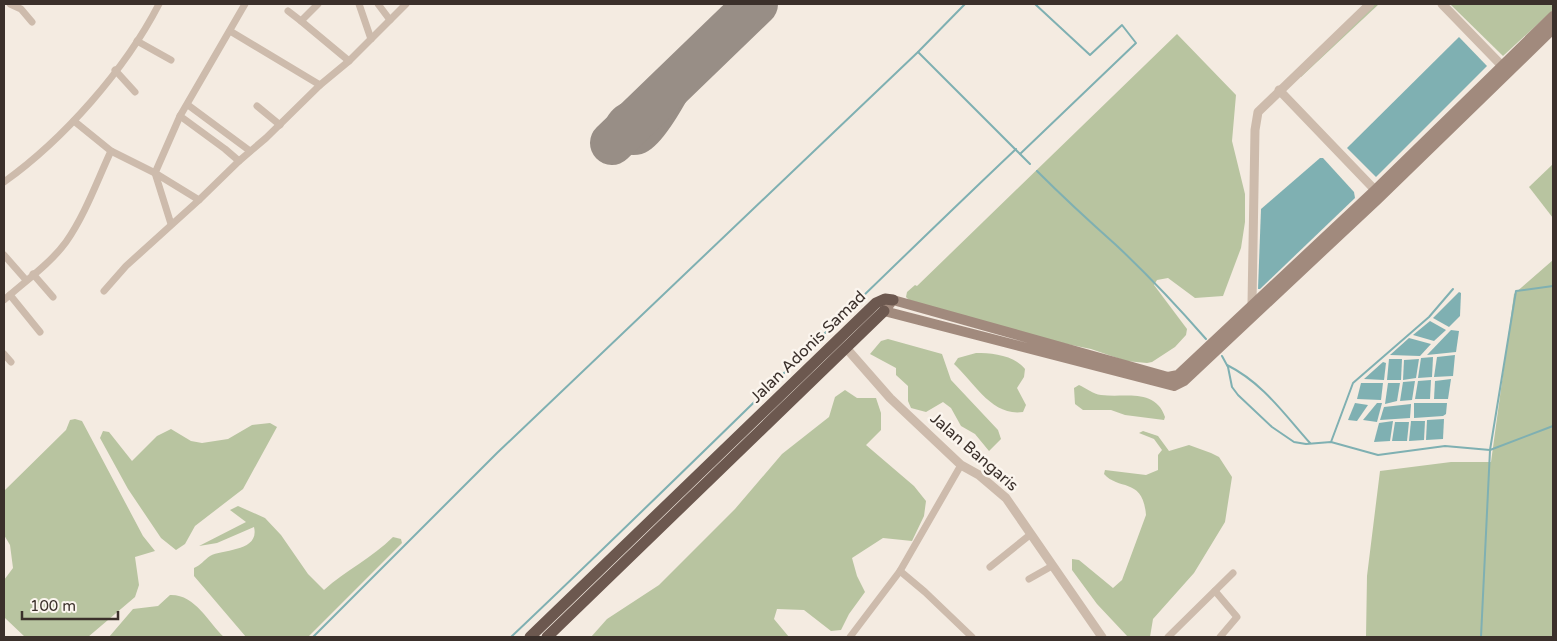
<svg xmlns="http://www.w3.org/2000/svg" width="1557" height="641" viewBox="0 0 1557 641" font-family="'Varela Round',sans-serif">
	<style>
		.green { fill: #b8c4a0 }
		.water { fill: #7fb0b2 }
		.lines { fill: none; stroke-linecap: round; stroke-linejoin: round }
		.stream { stroke: #7fb0b2; stroke-width: 2 }
		.taxiway { stroke: #988e86; stroke-width: 18 }
		.runway { stroke: #988e86; stroke-width: 44 }
		.minor { stroke: #cdbbac; stroke-width: 7 }
		.tertiary { stroke: #cdbbac; stroke-width: 9 }
		.secondary { stroke: #a18a7d; stroke-width: 10 }
		.trunk { stroke: #6c584f; stroke-width: 11 }
		.labels { text-anchor: middle; dominant-baseline: central; stroke-width: 5; stroke-linejoin: round; paint-order: stroke }
		.street-label { font-size: 16px; fill: #3b302b; stroke: #fbf5ee }
	</style>
	<rect width="100%" height="100%" fill="#f4ebe1"/>
	<g class="green">
		<polygon points="1373,4 1379,4 1301,77 1300,74"/>
		<polygon points="1450,4 1553,4 1553,10 1503,56"/>
		<polygon points="1177,34 1236,95 1232,141 1245,194 1245,222 1241,248 1223,296 1195,298 1168,278 1157,280 1154,285 1187,329 1186,335 1175,347 1152,362 1147,363 1126,361 1091,349 1047,340 909,300 906,297 907,292 915,285 917,286"/>
		<polygon points="1553,164 1553,218 1529,187"/>
		<polygon points="1553,260 1553,637 1366,637 1367,576 1380,471 1451,462 1491,462 1514,294"/>
		<polygon points="888,339 942,354 951,380 998,430 1001,439 989,451 975,434 961,426 951,408 943,402 926,412 911,408 908,401 908,386 896,375 896,368 870,354 881,341"/>
		<path d="M976,353c16,0 38,2 49,16l-1,8 -7,11 9,17 -3,7c-31,5 -50,-31 -69,-48l4,-6z"/>
		<path d="M1079,385c7,3 14,9 22,10 24,3 54,-7 64,22l-1,3 -39,-5 -14,-5h-28l-8,-6 -1,-16z"/>
		<polygon points="845,390 857,398 876,398 881,413 881,430 866,445 914,486 926,501 924,516 912,541 883,538 852,558 857,576 865,592 849,614 841,630 831,631 804,610 777,609 774,619 789,637 591,637 607,619 659,585 735,509 782,454 829,417 835,397"/>
		<polygon points="75,419 82,421 143,536 155,551 135,557 139,585 135,597 88,637 25,637 5,618 4,612 4,580 13,568 10,545 4,535 4,491 66,430 70,420"/>
		<polygon points="270,423 277,427 243,489 195,526 185,544 176,550 161,538 128,489 100,438 103,431 109,432 132,461 157,436 171,429 191,441 202,443 228,439 252,425"/>
		<path d="M1143,431l15,5 11,15 20,-6 22,8 8,4 13,20 -7,45 -31,51 -41,46 -3,18h-22l-31,-33 -25,-34v-11l7,1 34,28 9,-8 24,-65c-3,-38 -27,-24 -42,-41l1,-4 41,5 12,-5v-15l4,-5 -8,-11 -15,-6z"/>
		<path d="M238,506l27,12 16,17 27,39 16,16c22,-20 48,-32 69,-53l8,2 1,4 -94,94h-62l-52,-61v-8c7,-3 10,-8 16,-12 13,-7 50,-4 44,-29l-37,16 -18,3 47,-24 -16,-12z"/>
		<path d="M170,595c25,-1 38,27 54,42h-115l24,-28 25,-3z"/>
	</g>
	<g class="water">
		<polygon points="1459,37 1487,66 1376,177 1347,148"/>
		<polygon points="1320,158 1323,158 1354,192 1355,198 1260,289 1258,289 1261,209"/>
		<polygon points="1459,292 1461,293 1460,316 1449,327 1433,318"/>
		<polygon points="1430,321 1446,330 1434,341 1413,335"/>
		<polygon points="1451,330 1459,331 1456,352 1427,355"/>
		<polygon points="1409,338 1431,344 1420,356 1390,355"/>
		<polygon points="1455,355 1453,376 1434,377 1437,357"/>
		<polygon points="1433,357 1432,377 1418,378 1421,358"/>
		<polygon points="1389,359 1402,359 1401,380 1387,380"/>
		<polygon points="1419,359 1416,378 1403,380 1404,360"/>
		<polygon points="1383,362 1386,363 1384,380 1364,379"/>
		<polygon points="1451,379 1448,399 1434,399 1435,381"/>
		<polygon points="1431,380 1430,399 1415,399 1418,381"/>
		<polygon points="1415,381 1412,400 1400,401 1403,382"/>
		<polygon points="1361,383 1383,383 1381,400 1357,399"/>
		<polygon points="1388,383 1400,383 1397,401 1385,404"/>
		<polygon points="1355,403 1368,405 1357,421 1348,420"/>
		<polygon points="1377,403 1382,403 1377,422 1363,420"/>
		<polygon points="1414,403 1447,403 1446,414 1443,416 1414,418"/>
		<polygon points="1411,404 1410,418 1380,420 1384,407"/>
		<polygon points="1444,419 1443,439 1426,440 1427,420"/>
		<polygon points="1393,421 1390,441 1374,442 1379,423"/>
		<polygon points="1411,421 1425,421 1424,440 1409,441"/>
		<polygon points="1395,422 1409,422 1407,441 1392,441"/>
	</g>
	<g class="lines">
		<g class="stream">
			<polyline points="918,52 965,4"/>
			<polyline points="1020,154 1136,43 1122,25 1090,55 1035,4"/>
			<path d="M1037,171c26,26 52,50 79,74 32,30 62,62 90,94"/>
			<polyline points="1222,356 1228,367 1232,387 1238,395 1272,427 1294,442 1306,444 1331,442 1378,455 1445,446 1490,450 1553,426"/>
			<path d="M1227,365c36,18 57,49 83,78"/>
			<polyline points="1331,442 1353,383 1429,317 1453,289"/>
			<polyline points="313,637 497,453 918,52 1030,164"/>
			<path d="M511,637c170,-161 335,-327 505,-488"/>
			<polyline points="1481,637 1490,450 1516,291 1553,286"/>
		</g>
		<path class="taxiway" d="M643,114l-16,-3c-7,3 -13,9 -14,17 -1,7 4,12 10,15 6,4 15,4 21,0 19,-12 44,-65 57,-86"/>
		<polyline class="runway" points="612,143 756,4"/>
		<g class="minor">
			<polyline points="10,4 21,9 32,22"/>
			<polyline points="318,4 301,21 349,61"/>
			<polyline points="359,4 371,39"/>
			<polyline points="378,4 390,20"/>
			<polyline points="288,11 301,21"/>
			<polyline points="230,31 320,85"/>
			<polyline points="137,41 171,60"/>
			<polyline points="115,70 135,92"/>
			<polyline points="188,105 250,151"/>
			<polyline points="257,106 280,125"/>
			<polyline points="74,121 111,151 155,173 199,200 239,161 225,149 180,116 245,4"/>
			<polyline points="239,161 266,138 320,85 349,61 406,4"/>
			<path d="M4,182c60,-43 121,-112 155,-178"/>
			<polyline points="171,224 155,173 180,116"/>
			<polyline points="4,255 26,280"/>
			<polyline points="33,274 53,297"/>
			<polyline points="104,291 126,266 199,200"/>
			<polyline points="10,295 40,332"/>
			<path d="M4,300c20,-18 46,-36 62,-58 19,-27 31,-61 45,-91"/>
			<polyline points="4,354 11,362"/>
			<polyline points="990,567 1031,534"/>
			<polyline points="900,571 925,592 972,637"/>
			<polyline points="1029,579 1052,566"/>
			<polyline points="1215,591 1237,617 1220,637"/>
			<polyline points="850,637 900,571 961,465"/>
			<polyline points="1168,637 1233,573"/>
		</g>
		<g class="tertiary">
			<polyline points="1442,4 1506,70"/>
			<polyline points="1279,90 1375,190"/>
			<polyline points="1255,308 1252,304 1255,130 1258,112 1370,4"/>
			<polyline points="847,349 890,398 961,465 979,475 1006,498 1102,637"/>
		</g>
		<polyline class="secondary" points="1553,16 1375,190 1178,375 1168,377 893,300 884,311 1174,386 1184,381 1378,199 1553,29"/>
		<g class="trunk">
			<polyline points="530,637 876,303 885,299 893,300"/>
			<polyline points="547,637 884,311"/>
		</g>
	</g>
	<g class="labels">
		<g class="street-label">
			<text transform="translate(808 347) rotate(-44)">Jalan Adonis Samad</text>
			<text transform="translate(974 452) rotate(41)">Jalan Bangaris</text>
		</g>
	</g>
	<rect width="1557" height="641" fill="none" stroke="#3b302b" stroke-width="10"/>
	<path d="M22 611v8h96v-8" fill="none" stroke="#3b302b" stroke-width="2.5"/>
	<text x="30" y="611" font-size="15" fill="#3b302b" stroke="#fbf5ee" stroke-width="4" paint-order="stroke">100 m</text>
</svg>
